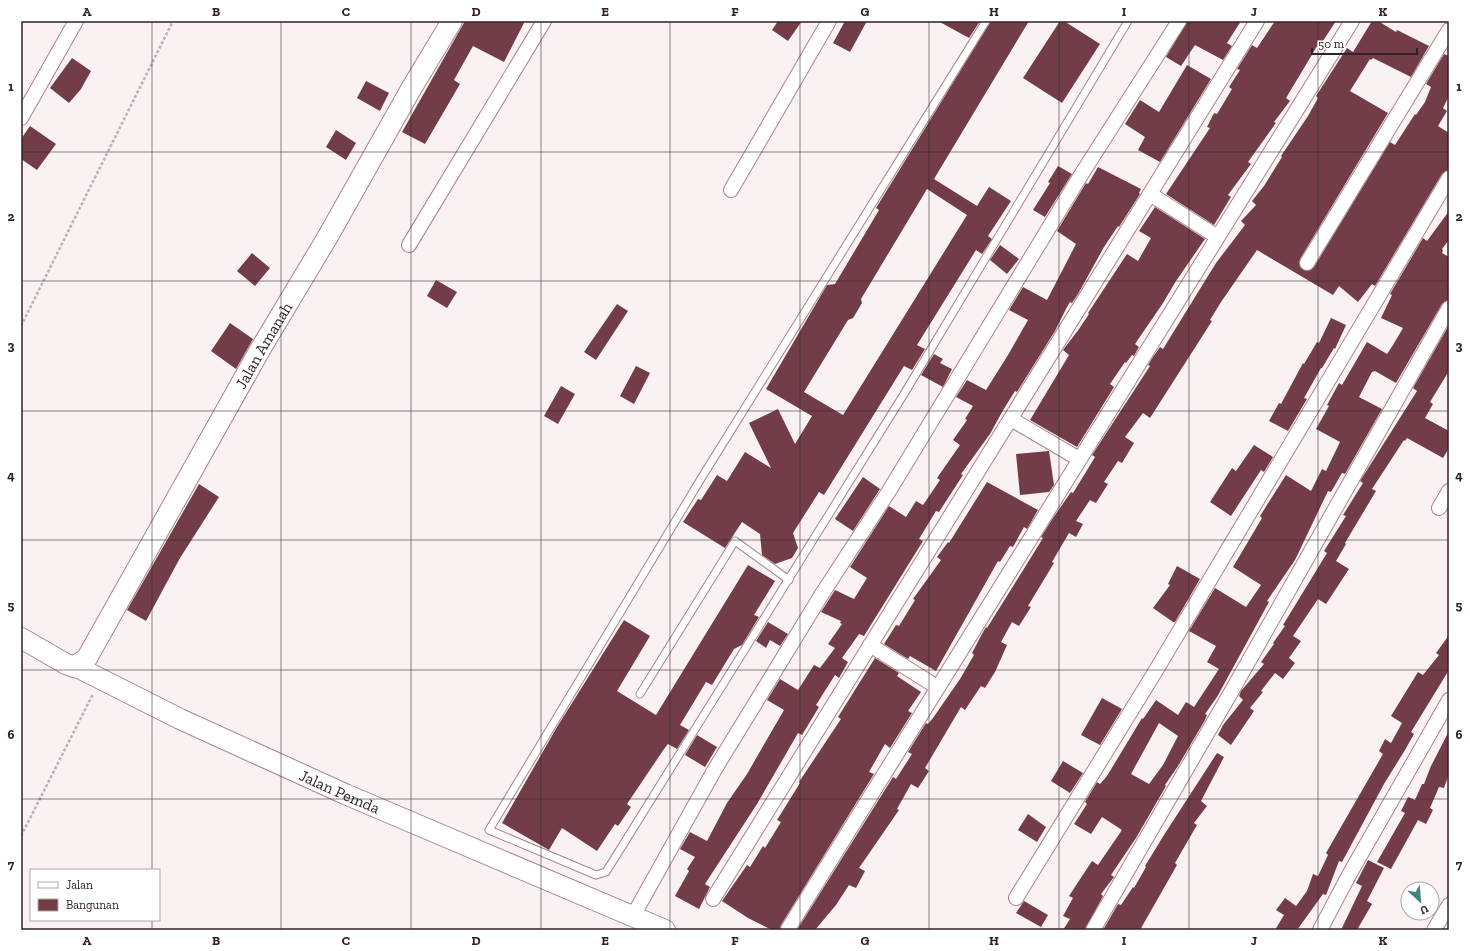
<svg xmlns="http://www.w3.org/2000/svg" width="1470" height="951" viewBox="0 0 1470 951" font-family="'Zilla Slab',serif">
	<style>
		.building { fill: #723d49; fill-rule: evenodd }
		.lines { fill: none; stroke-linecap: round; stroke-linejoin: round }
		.lane-casing { stroke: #aa848b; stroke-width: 9 }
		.street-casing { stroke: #aa848b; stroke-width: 16 }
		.secondary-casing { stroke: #aa848b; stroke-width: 22 }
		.path { stroke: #bbb0b2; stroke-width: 2.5; stroke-dasharray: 3 2; stroke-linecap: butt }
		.lane { stroke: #fff; stroke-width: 7 }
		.street { stroke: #fff; stroke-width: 14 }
		.secondary { stroke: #fff; stroke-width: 20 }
		.grid { fill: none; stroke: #322225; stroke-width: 1; stroke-opacity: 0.55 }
		.labels { text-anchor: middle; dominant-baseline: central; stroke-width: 4; stroke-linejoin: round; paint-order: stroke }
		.street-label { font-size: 16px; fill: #322225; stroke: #fff }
		.neatline { fill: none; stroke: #322225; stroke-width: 1.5 }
		.grid-label { font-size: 13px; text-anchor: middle; font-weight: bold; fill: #322225 }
	</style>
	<rect width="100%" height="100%" fill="#faf1f3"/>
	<g class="building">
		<polygon points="465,21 525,21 504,62 473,46 454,80 460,84 425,144 402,132"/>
		<polygon points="778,21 802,21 788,41 772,30"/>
		<polygon points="845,21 867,21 850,52 833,43"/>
		<polygon points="938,21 980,21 969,38"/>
		<path d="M991,21h38l-95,158 43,27 12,-19 22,14 -23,35 4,3 -10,15 -6,-4 -59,95 8,4 -13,21 -8,-4 -80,129 -5,-3 -26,41 5,15 -6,10 -17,6 -13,-9 -2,-21 -18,-12 -17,26 -42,-26 15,-23 3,1 16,-25 10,6 18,-29 26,16 -22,-45 29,-14 17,35 17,-28 -46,-27 61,-104 8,-1 44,-74 -3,-2zM927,189l40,26 -124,200 -39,-23 44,-72 5,-2 9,-15 -1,-4z"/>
		<polygon points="1060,21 1064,21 1100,44 1062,103 1023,78"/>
		<polygon points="1187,21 1241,21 1227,43 1232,46 1223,60 1195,45 1181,66 1166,57"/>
		<polygon points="1275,21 1336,21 1321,44 1319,43 1286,98 1290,101 1274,122 1276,123 1248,162 1251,164 1228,195 1231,197 1214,225 1166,194 1210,128 1207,127 1214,113 1217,114 1232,89 1229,87 1240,70 1237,69 1252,45 1257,48"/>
		<polygon points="1372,21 1378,21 1396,32 1397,30 1429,46 1411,77 1373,58 1371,60 1370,59 1350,91 1388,113 1300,259 1300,267 1307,271 1314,267 1390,142 1395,145 1415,114 1416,115 1425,102 1431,87 1426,84 1444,54 1449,56 1449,96 1443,108 1447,111 1438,126 1449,133 1449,170 1442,174 1375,286 1372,284 1358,302 1339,286 1333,295 1257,250 1221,302 1210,320 1212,321 1150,418 1143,413 1125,437 1134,443 1122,463 1118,461 1104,482 1108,484 1096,503 1090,500 1076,521 1083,524 1076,537 1069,533 1052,562 1054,563 1028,606 1031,607 1019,626 1012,622 1001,642 1007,645 995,672 985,688 981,686 965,710 961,707 925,768 929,771 918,788 911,784 897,809 899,810 859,868 865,871 856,888 849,885 836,905 815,930 797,930 893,777 896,779 912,754 908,752 926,723 928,724 933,718 960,679 974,655 972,653 982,634 986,627 987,628 1043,538 1041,537 1053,518 1071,492 1073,493 1089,467 1095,457 1092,455 1150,366 1148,365 1153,357 1160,347 1163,349 1216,263 1245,225 1241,221 1256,205 1252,201 1264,186 1282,157 1281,156 1308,116 1318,98 1316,96 1347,48 1353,52"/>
		<polygon points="72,58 91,71 81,89 69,103 50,88"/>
		<polygon points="1187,65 1211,79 1160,162 1138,150 1145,137 1125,124 1140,100 1159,112"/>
		<polygon points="366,81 389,93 380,111 357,98"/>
		<polygon points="30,126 56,144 37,170 21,159 21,139"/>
		<polygon points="336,130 356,143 346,160 326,147"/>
		<polygon points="1058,166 1072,174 1045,217 1033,210 1050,183 1048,182"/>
		<polygon points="1098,167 1141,189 1139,193 1140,194 1119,227 1118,226 1104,247 1078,294 1072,303 1070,302 1067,307 1055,331 1017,392 1015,391 1002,412 990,434 961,474 963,475 939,512 936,511 919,539 923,541 864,636 859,634 842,658 848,662 839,678 835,675 816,705 819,707 802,735 798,733 757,804 705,884 710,887 699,909 675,896 689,871 687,869 695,857 680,849 690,832 707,841 727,803 747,774 784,710 767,700 780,679 798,690 814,665 820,668 835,648 828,644 842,624 840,623 841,621 821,612 835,590 854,599 867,578 850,567 889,506 906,517 916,501 923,505 940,480 937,478 960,445 953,440 967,420 965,419 973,406 956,397 967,380 986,390 1008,355 1028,320 1009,310 1023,287 1047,300 1076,244 1057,231 1086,183 1088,184"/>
		<polygon points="1155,207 1205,239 1176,281 1163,303 1135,344 1139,347 1134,356 1132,355 1126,363 1125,362 1110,384 1114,387 1077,447 1030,420 1069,355 1063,350 1079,329 1089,314 1088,313 1127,254 1138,261 1151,238 1139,231"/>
		<path d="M1449,211v29l-7,9 1,1 -1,3 7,4v43l-7,4 -46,79 -21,-12 -3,1 -13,25 23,12 -37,65 -3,-1 -11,19 -3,-1 -33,69 -28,41 2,1 -52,95 -12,17 2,1 -2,5 -27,46 -13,19 1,1 -30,52 -25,37 3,2 -13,17 2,2 -18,34h-22l7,-11 -7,-3 10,-18 -4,-2 23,-35 6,4 24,-35 -20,-13 -11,17 -17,-10 13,-20 -2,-2 12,-20 3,2 7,-8 35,-58 1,1 13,-19 22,15 8,-13 8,5 25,-38 -12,-7 9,-16 -27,-15 26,-43 31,19 15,-22 -28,-18 29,-49 -2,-2 26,-41 25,16 11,-22 4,2 14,-29 -24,-13 13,-23 -2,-1 12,-22 3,2 25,-43 20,12 6,-9 10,-17 -22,-10 11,-23 -2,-1 33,-56 4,3zM1159,723l19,13 -15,29 -14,19 -18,-10z"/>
		<polygon points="1000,245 1019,259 1007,274 990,260"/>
		<polygon points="252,253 270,268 255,286 237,271"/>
		<polygon points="436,280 457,292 447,308 427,296"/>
		<polygon points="617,304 628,311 596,360 584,352"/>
		<polygon points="1331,318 1346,325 1335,349 1334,348 1322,368 1321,368 1304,398 1307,399 1288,431 1269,421 1279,403 1281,404 1303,363 1304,364 1317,342 1319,343"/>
		<polygon points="230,323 253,339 236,369 211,351"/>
		<polygon points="1449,325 1449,371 1430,402 1433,404 1425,418 1449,431 1449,448 1443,458 1407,438 1405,441 1404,440 1372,489 1376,491 1345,543 1346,544 1336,561 1349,569 1326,604 1318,599 1293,636 1301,641 1289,658 1295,663 1283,679 1275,673 1261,691 1263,692 1250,708 1254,711 1231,745 1218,735 1223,725 1243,700 1239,696 1241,691 1264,664 1261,662 1274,644 1273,643 1285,626 1283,625 1327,553 1324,551 1346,516 1343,515 1363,483 1360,481 1417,391 1413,388"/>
		<polygon points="934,354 943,359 940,363 952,369 943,387 921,375"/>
		<polygon points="636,366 650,373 634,404 620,396"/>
		<polygon points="561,386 575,394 558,424 544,416"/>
		<polygon points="1254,445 1273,457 1264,472 1261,470 1231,516 1210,502 1232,468 1236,471"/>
		<polygon points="1049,451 1054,485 1049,492 1020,495 1016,454"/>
		<polygon points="863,477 880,489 853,531 835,519"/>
		<polygon points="987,482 1038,510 1027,529 1024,527 1013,547 1010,546 1000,562 998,561 936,671 910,656 908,659 884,644 896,625 899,626 915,600 913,599 941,560 937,557 948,542 949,543"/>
		<polygon points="199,484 219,497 180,558 146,621 127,610"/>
		<polygon points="748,565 775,581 754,615 759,617 742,645 734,649 712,685 706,682 680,725 689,730 677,749 668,744 664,749 627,804 631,807 618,826 615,824 597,851 562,828 549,850 502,823 557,727 624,620 650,636 617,691 656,715"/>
		<polygon points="1177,566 1200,579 1175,622 1173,622 1153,608 1170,585 1168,584"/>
		<polygon points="768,622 788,634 780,646 770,640 766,648 756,641"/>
		<polygon points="1449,635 1449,670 1411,732 1414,734 1405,750 1384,784 1342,862 1339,861 1326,895 1323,894 1297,930 1275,930 1284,915 1276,910 1285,898 1296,906 1307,891 1313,874 1318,876 1328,855 1326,853 1383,754 1379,751 1385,739 1391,743 1402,723 1391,716 1418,672 1423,675 1439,655 1436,653"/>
		<polygon points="875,658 899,673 897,676 921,692 908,711 912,713 890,748 885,744 869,772 874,774 781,925 780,930 772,930 748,918 722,901 747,865 750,867 763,846 765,848 781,822 777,820 800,783 799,782 841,719 838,717"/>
		<polygon points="1102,698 1122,709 1100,745 1081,735"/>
		<polygon points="1449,731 1449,774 1444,788 1439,787 1430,808 1433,810 1426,824 1418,820 1391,869 1377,862 1405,813 1401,811 1408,797 1415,800 1422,784 1424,784 1431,766"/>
		<polygon points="697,735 717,747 705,767 685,755"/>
		<polygon points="1217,753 1224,757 1201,801 1207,806 1194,823 1197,825 1175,863 1177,865 1140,930 1103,930 1118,904 1121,905 1133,887 1134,888 1146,867 1145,866 1164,835"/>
		<polygon points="1063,761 1083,773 1070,793 1051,781"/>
		<polygon points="1028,814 1046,827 1037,842 1018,830"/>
		<polygon points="1368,860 1384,868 1367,901 1372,904 1357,930 1341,930 1362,886 1356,883"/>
		<polygon points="1024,901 1048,915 1041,927 1016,913"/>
	</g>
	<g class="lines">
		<defs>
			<g id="lane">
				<polyline points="986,21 702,477 489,830 596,875 606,872 904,394 1128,21"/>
				<polyline points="640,694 735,541 789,580"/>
			</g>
			<g id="street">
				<polyline points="21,118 76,21"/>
				<polyline points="731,190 829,21"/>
				<polyline points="1150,194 1216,236"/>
				<polyline points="409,245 544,21"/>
				<polyline points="1307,263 1449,30"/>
				<polyline points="1011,419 1079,459"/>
				<polyline points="1439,508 1449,491"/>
				<polyline points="870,645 937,687"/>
				<polyline points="1016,898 1155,672 1449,178"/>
				<polyline points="713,899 1257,21"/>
				<polyline points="633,916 715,769 822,594 889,491 1081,175 1179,21"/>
				<polyline points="788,929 1352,21"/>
				<polyline points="1093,930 1230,694 1449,308"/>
				<polyline points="1320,930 1349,875 1449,700"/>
				<polyline points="1434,930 1449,905"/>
			</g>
			<g id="secondary">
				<path id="s1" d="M21,638l45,26 15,5 99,50 165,75 320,136"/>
				<path id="s2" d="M74,667l13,-9 174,-310 66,-110 84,-149 41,-68"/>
			</g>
		</defs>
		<use href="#lane" class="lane-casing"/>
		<use href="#street" class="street-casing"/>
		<use href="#secondary" class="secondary-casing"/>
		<g class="path">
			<polyline points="21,326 173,21"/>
			<polyline points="21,836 93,694"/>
		</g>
		<use href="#lane" class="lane"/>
		<use href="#street" class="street"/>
		<use href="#secondary" class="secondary"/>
	</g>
	<path class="grid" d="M152,21v849M281,21v909M411,21v909M541,21v909M670,21v909M800,21v909M929,21v909M1059,21v909M1189,21v909M1318,21v909M21,152h1428M21,281h1428M21,411h1428M21,540h1428M21,670h1428M21,799h1428M152,920v10"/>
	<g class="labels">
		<g class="street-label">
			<text stroke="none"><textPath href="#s2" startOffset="375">Jalan Amanah</textPath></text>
			<text stroke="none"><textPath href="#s1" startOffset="354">Jalan Pemda</textPath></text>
		</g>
	</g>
	<rect width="1470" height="951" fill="none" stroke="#ffffff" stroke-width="44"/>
	<rect x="30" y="869" width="130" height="52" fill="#ffffff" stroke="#ada7a8"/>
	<rect x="38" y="882" width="20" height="6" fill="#ffffff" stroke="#ada7a8"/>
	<text x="66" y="889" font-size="12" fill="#322225">Jalan</text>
	<rect x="38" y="899" width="20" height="12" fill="#723d49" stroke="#ada7a8"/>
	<text x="66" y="909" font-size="12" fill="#322225">Bangunan</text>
	<g transform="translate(1420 901) rotate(154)"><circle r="19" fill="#ffffff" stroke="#ada7a8"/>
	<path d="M0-3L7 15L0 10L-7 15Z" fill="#3d847c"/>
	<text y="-6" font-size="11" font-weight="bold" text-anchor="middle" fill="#322225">U</text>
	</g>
	<path d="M1312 48v6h105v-6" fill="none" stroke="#322225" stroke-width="2"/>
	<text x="1318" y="48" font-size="12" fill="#322225" stroke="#ffffff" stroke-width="3" paint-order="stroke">50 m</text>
	<rect x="22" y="22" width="1426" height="907" class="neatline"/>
	<g class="grid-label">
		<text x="87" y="16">A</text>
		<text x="216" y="16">B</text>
		<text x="346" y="16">C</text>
		<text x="476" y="16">D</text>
		<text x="605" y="16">E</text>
		<text x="735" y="16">F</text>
		<text x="865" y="16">G</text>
		<text x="994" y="16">H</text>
		<text x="1124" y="16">I</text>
		<text x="1254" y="16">J</text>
		<text x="1383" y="16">K</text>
		<text x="11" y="91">1</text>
		<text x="1459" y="91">1</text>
		<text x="11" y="221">2</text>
		<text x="1459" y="221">2</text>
		<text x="11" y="350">3</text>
		<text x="1459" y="350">3</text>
		<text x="11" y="480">4</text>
		<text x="1459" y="480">4</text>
		<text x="11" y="610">5</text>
		<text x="1459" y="610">5</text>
		<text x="11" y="739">6</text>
		<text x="1459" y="739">6</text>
		<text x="11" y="869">7</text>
		<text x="1459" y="869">7</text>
		<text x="87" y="945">A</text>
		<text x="216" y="945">B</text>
		<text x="346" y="945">C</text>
		<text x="476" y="945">D</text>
		<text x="605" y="945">E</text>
		<text x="735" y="945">F</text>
		<text x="865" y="945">G</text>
		<text x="994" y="945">H</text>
		<text x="1124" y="945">I</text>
		<text x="1254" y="945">J</text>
		<text x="1383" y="945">K</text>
	</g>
</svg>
